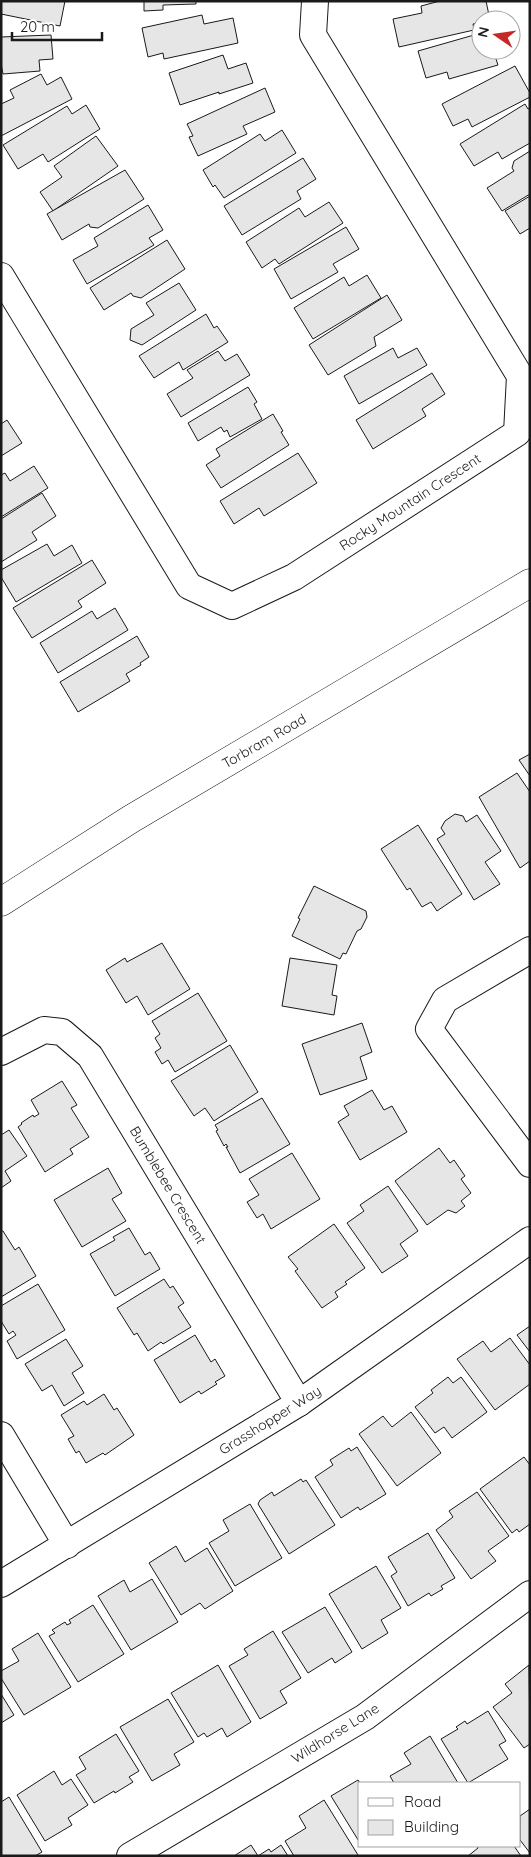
<svg xmlns="http://www.w3.org/2000/svg" width="531" height="1857" viewBox="0 0 531 1857" font-family="Quicksand,sans-serif">
	<style>
		.building { fill: #e6e6e6; stroke: #1a1a1a }
		.lines { fill: none; stroke-linecap: round; stroke-linejoin: round }
		.street-casing { stroke: #1a1a1a; stroke-width: 28 }
		.secondary-casing { stroke: #1a1a1a; stroke-width: 29 }
		.street { stroke: #fff; stroke-width: 26 }
		.secondary { stroke: #fff; stroke-width: 28 }
		.labels { text-anchor: middle; dominant-baseline: central; stroke-width: 4; stroke-linejoin: round; paint-order: stroke }
		.street-label { font-size: 14px; fill: #1a1a1a; stroke: #fff }
	</style>
	<rect width="100%" height="100%" fill="#fff"/>
	<g class="building">
		<polygon points="1,1 65,1 60,26 1,14"/>
		<polygon points="144,1 196,1 196,4 163,5 163,10 144,11"/>
		<polygon points="440,1 486,1 490,20 481,20 481,22 473,24 474,30 399,47 393,19 422,13 421,6"/>
		<polygon points="202,15 204,24 233,18 238,43 164,59 163,53 148,57 142,28"/>
		<polygon points="481,33 481,50 493,50 498,65 449,79 447,72 426,78 418,51"/>
		<polygon points="51,35 53,59 39,60 40,71 3,74 1,64 1,37"/>
		<polygon points="223,55 228,69 246,63 253,83 219,94 219,92 180,105 169,73"/>
		<polygon points="515,66 530,93 530,97 472,127 468,119 453,126 442,104"/>
		<polygon points="41,74 47,85 61,77 72,99 1,136 1,104 14,98 10,90"/>
		<polygon points="265,88 275,112 243,126 247,134 198,156 189,137 193,136 187,124"/>
		<polygon points="525,104 528,109 530,108 530,143 502,159 498,152 474,166 460,144"/>
		<polygon points="86,105 100,129 48,162 43,154 18,169 3,145 67,106 72,114"/>
		<polygon points="282,130 296,153 224,198 215,185 213,187 203,170 260,134 265,141"/>
		<polygon points="96,136 118,166 53,211 40,192 62,177 54,166"/>
		<polygon points="530,151 530,194 502,211 487,188 514,171 512,168 514,161"/>
		<polygon points="303,158 316,179 297,191 301,199 242,235 224,206"/>
		<polygon points="125,170 144,199 98,228 90,227 89,224 62,240 47,214"/>
		<polygon points="530,196 530,228 520,234 505,211"/>
		<polygon points="329,202 343,223 279,264 275,259 262,268 246,242 299,208 305,217"/>
		<polygon points="148,205 163,230 149,238 154,245 87,284 73,260 98,246 94,238"/>
		<polygon points="346,227 359,249 333,264 338,272 291,299 274,269"/>
		<polygon points="167,240 185,269 141,298 133,296 131,293 104,310 90,288"/>
		<polygon points="367,275 381,298 313,339 294,308 344,277 349,286"/>
		<polygon points="179,283 196,310 142,345 130,340 131,329 154,315 146,303"/>
		<polygon points="387,295 402,320 374,337 376,346 328,375 309,345"/>
		<polygon points="206,314 214,328 217,326 228,342 183,370 179,362 154,378 139,356"/>
		<polygon points="393,348 398,358 417,348 427,365 359,404 344,376"/>
		<polygon points="218,351 225,361 237,354 250,375 181,417 167,394 193,378 187,370"/>
		<polygon points="432,373 445,394 422,409 426,416 373,449 356,420"/>
		<polygon points="248,387 257,402 254,404 262,419 230,437 227,430 224,432 221,427 198,441 188,423"/>
		<polygon points="273,414 283,431 281,432 289,445 221,488 206,465 220,456 216,449"/>
		<polygon points="7,420 22,443 1,456 1,424"/>
		<polygon points="298,453 317,483 264,516 259,508 234,524 220,501"/>
		<polygon points="34,466 48,488 1,517 1,475 5,473 10,481"/>
		<polygon points="42,493 56,516 32,532 37,540 1,562 1,519"/>
		<polygon points="47,544 54,556 72,545 82,563 16,602 1,577 1,570"/>
		<polygon points="92,560 106,583 78,601 82,607 32,638 13,608"/>
		<polygon points="115,608 128,630 58,673 40,643 92,611 97,619"/>
		<polygon points="137,636 149,657 140,663 141,665 126,674 130,681 78,712 60,682"/>
		<polygon points="530,754 530,776 519,760"/>
		<polygon points="517,773 530,792 530,861 520,868 479,797"/>
		<polygon points="455,814 463,816 466,822 477,815 501,851 485,862 500,884 474,900 437,839 445,834 441,828 445,821"/>
		<polygon points="418,825 462,894 437,911 431,902 422,907 410,888 407,890 381,849"/>
		<polygon points="314,886 366,911 367,917 361,929 357,931 346,954 343,953 340,959 292,936 300,919 298,918"/>
		<polygon points="162,943 190,989 148,1015 137,996 126,1003 106,970 125,958 127,962"/>
		<polygon points="290,958 337,965 332,995 337,996 334,1015 282,1006"/>
		<polygon points="198,993 227,1041 175,1072 168,1060 162,1064 155,1052 161,1048 155,1038 160,1034 152,1021"/>
		<polygon points="362,1023 372,1052 360,1057 367,1079 320,1095 302,1044"/>
		<polygon points="230,1045 258,1092 214,1121 205,1108 194,1116 171,1081"/>
		<polygon points="62,1081 77,1105 71,1108 89,1137 70,1149 73,1154 45,1172 18,1127 22,1124 21,1123 33,1115 34,1117 39,1114 31,1100"/>
		<polygon points="372,1090 384,1110 392,1106 407,1132 360,1160 338,1122 349,1115 344,1106"/>
		<polygon points="262,1098 290,1144 240,1173 226,1147 228,1147 226,1144 224,1146 216,1131 218,1130 215,1125"/>
		<polygon points="9,1130 27,1156 5,1171 11,1181 1,1188 1,1135"/>
		<polygon points="439,1148 450,1163 454,1160 465,1176 461,1179 471,1193 461,1201 465,1206 456,1213 448,1210 427,1225 395,1181"/>
		<polygon points="292,1153 320,1199 271,1229 263,1214 257,1218 247,1202 259,1195 249,1179"/>
		<polygon points="108,1168 122,1193 112,1199 126,1221 82,1247 54,1200"/>
		<polygon points="388,1186 418,1231 400,1244 408,1256 382,1273 347,1223 364,1211 360,1205"/>
		<polygon points="334,1224 365,1268 345,1282 347,1284 335,1292 338,1297 322,1308 295,1271 298,1269 288,1257"/>
		<polygon points="129,1228 145,1255 150,1252 160,1269 115,1296 90,1254 115,1240 113,1237"/>
		<polygon points="1,1231 3,1231 15,1250 19,1247 36,1276 1,1297"/>
		<polygon points="164,1279 170,1288 173,1286 184,1303 178,1307 191,1327 163,1344 161,1342 148,1351 137,1333 134,1335 117,1308"/>
		<polygon points="38,1284 65,1330 17,1359 7,1341 16,1335 13,1331 9,1334 1,1321 1,1306"/>
		<polygon points="530,1326 530,1352 517,1335"/>
		<polygon points="195,1335 211,1362 215,1359 225,1376 215,1382 217,1384 201,1394 199,1391 180,1403 154,1360"/>
		<polygon points="510,1338 530,1365 530,1384 495,1410 457,1359 483,1341 491,1352"/>
		<polygon points="66,1339 83,1366 72,1373 84,1393 64,1406 52,1385 42,1391 25,1364"/>
		<polygon points="448,1377 453,1383 461,1377 487,1412 452,1438 444,1427 435,1433 415,1407 433,1393 431,1390"/>
		<polygon points="104,1394 114,1410 117,1408 134,1435 105,1455 103,1453 86,1463 79,1451 76,1453 68,1439 74,1436 61,1415 84,1401 87,1405"/>
		<polygon points="411,1412 441,1453 397,1486 359,1434 383,1416 392,1427"/>
		<polygon points="357,1447 386,1494 360,1510 358,1507 341,1518 315,1477 333,1465 330,1460 349,1448 351,1451"/>
		<polygon points="524,1457 530,1465 530,1524 519,1532 517,1529 512,1533 480,1489"/>
		<polygon points="301,1479 303,1482 306,1480 335,1525 289,1554 258,1504 260,1500 272,1492 274,1496"/>
		<polygon points="477,1492 509,1536 488,1551 496,1561 471,1579 436,1530 453,1517 449,1511"/>
		<polygon points="250,1504 282,1558 235,1586 209,1543 229,1531 223,1520"/>
		<polygon points="428,1533 455,1578 441,1586 443,1589 431,1596 429,1593 408,1606 391,1576 397,1572 388,1557"/>
		<polygon points="176,1546 185,1562 207,1548 233,1591 205,1609 200,1603 181,1615 149,1563"/>
		<polygon points="376,1566 401,1608 381,1620 388,1633 362,1649 329,1594"/>
		<polygon points="152,1579 178,1622 131,1650 98,1596 124,1580 130,1592"/>
		<polygon points="93,1605 124,1654 78,1682 49,1636 55,1633 52,1630 65,1622 67,1625 71,1623 69,1620"/>
		<polygon points="325,1607 352,1652 335,1663 332,1658 308,1673 282,1632"/>
		<polygon points="273,1631 301,1678 280,1691 287,1703 260,1719 229,1666 248,1655 244,1649"/>
		<polygon points="38,1633 71,1687 24,1715 1,1678 1,1671 19,1661 12,1649"/>
		<polygon points="218,1665 251,1722 227,1737 222,1728 207,1737 204,1733 198,1737 171,1693"/>
		<polygon points="529,1665 530,1744 524,1748 493,1707 512,1693 505,1684"/>
		<polygon points="1,1694 14,1715 1,1723"/>
		<polygon points="168,1699 194,1742 174,1754 180,1765 152,1781 120,1727"/>
		<polygon points="488,1711 506,1741 499,1745 508,1759 468,1783 441,1739 458,1729 456,1727 465,1721 467,1724"/>
		<polygon points="116,1734 139,1771 129,1777 133,1782 115,1793 114,1791 94,1803 76,1775 86,1769 79,1757"/>
		<polygon points="430,1736 458,1783 394,1783 390,1776 411,1764 404,1753"/>
		<polygon points="54,1771 62,1785 71,1779 88,1805 68,1818 72,1825 45,1841 17,1795"/>
		<polygon points="358,1780 360,1783 360,1843 331,1796"/>
		<polygon points="9,1797 42,1852 35,1856 1,1856 1,1802"/>
		<polygon points="324,1800 358,1855 358,1856 294,1856 285,1841 306,1828 299,1816"/>
		<polygon points="530,1809 530,1853 520,1840 520,1816"/>
		<polygon points="251,1845 258,1856 269,1849 271,1852 281,1845 288,1856 234,1856"/>
		<polygon points="477,1846 514,1846 521,1856 468,1856 478,1848"/>
	</g>
	<g class="lines">
		<defs>
			<g id="street">
				<polyline points="1,276 189,586 232,606 294,577 517,433 520,376 313,35 315,1"/>
				<polyline points="530,950 445,1000 429,1029 530,1164"/>
				<polyline points="1,1052 44,1030 62,1032 90,1056 299,1403"/>
				<polyline points="1,1435 67,1545"/>
				<polyline points="1,1584 299,1403 530,1240"/>
				<polyline points="130,1856 365,1717 530,1594"/>
			</g>
			<polyline id="secondary" points="1,902 131,819 530,583"/>
		</defs>
		<use href="#street" class="street-casing"/>
		<use href="#secondary" class="secondary-casing"/>
		<use href="#street" class="street"/>
		<use href="#secondary" class="secondary"/>
	</g>
	<g class="labels">
		<g class="street-label">
			<text transform="translate(410 502) rotate(-33)">Rocky Mountain Crescent</text>
			<text transform="translate(264 741) rotate(-30)">Torbram Road</text>
			<text transform="translate(168 1185) rotate(59)">Bumblebee Crescent</text>
			<text transform="translate(270 1420) rotate(-32)">Grasshopper Way</text>
			<text transform="translate(335 1733) rotate(-32)">Wildhorse Lane</text>
		</g>
	</g>
	<rect width="531" height="1857" fill="none" stroke="#1a1a1a" stroke-width="5"/>
	<rect x="358" y="1782" width="162" height="65" fill="#ffffff" stroke="#a3a3a3"/>
	<rect x="368" y="1798" width="25" height="8" fill="#ffffff" stroke="#a3a3a3"/>
	<text x="404" y="1807" font-size="15" fill="#1a1a1a">Road</text>
	<rect x="368" y="1820" width="25" height="15" fill="#e6e6e6" stroke="#a3a3a3"/>
	<text x="404" y="1832" font-size="15" fill="#1a1a1a">Building</text>
	<g transform="translate(496 35) rotate(283)"><circle r="24" fill="#ffffff" stroke="#a3a3a3"/>
	<path d="M0-4L9 19L0 12L-9 19Z" fill="#c62828"/>
	<text y="-8" font-size="14" font-weight="bold" text-anchor="middle" fill="#1a1a1a">N</text>
	</g>
	<path d="M12 32v8h90v-8" fill="none" stroke="#1a1a1a" stroke-width="2.5"/>
	<text x="20" y="32" font-size="15" fill="#1a1a1a" stroke="#ffffff" stroke-width="4" paint-order="stroke">20 m</text>
</svg>
